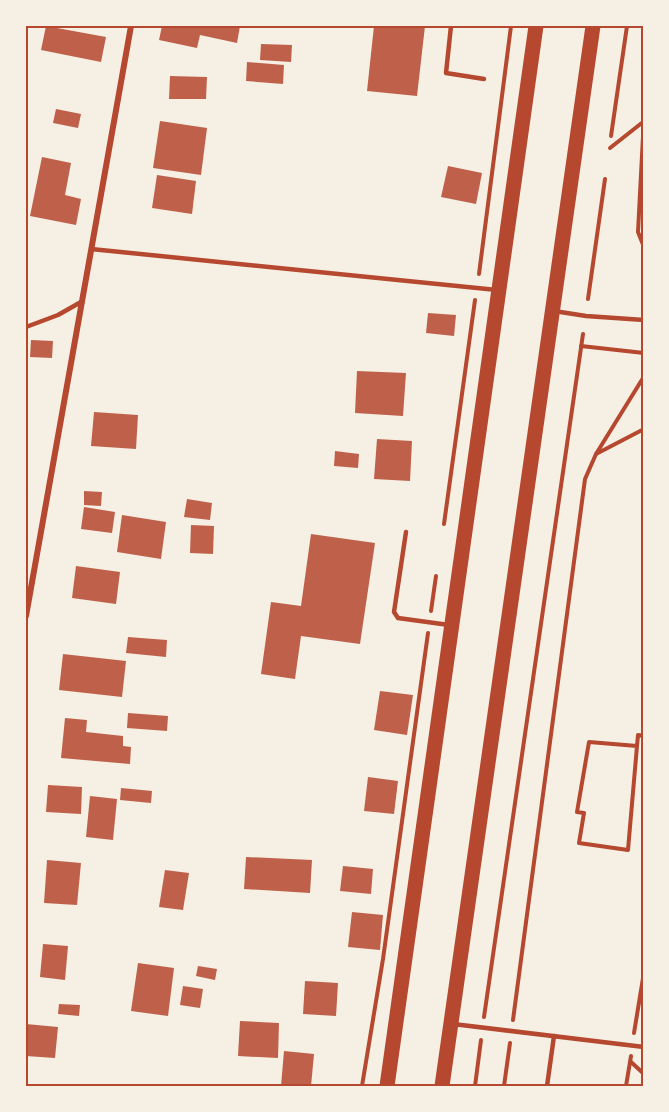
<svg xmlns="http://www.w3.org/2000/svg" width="669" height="1112" viewBox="0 0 669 1112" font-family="'IBM Plex Sans',sans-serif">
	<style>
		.building { fill: #bf614a }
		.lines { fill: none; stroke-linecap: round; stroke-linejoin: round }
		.path { stroke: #b5482f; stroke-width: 4 }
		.service { stroke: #b5482f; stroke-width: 4.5 }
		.minor { stroke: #b5482f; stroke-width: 6 }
		.primary { stroke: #b5482f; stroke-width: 15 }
		.neatline { fill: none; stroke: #b5482f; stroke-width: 2 }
	</style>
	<rect width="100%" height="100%" fill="#f6efe4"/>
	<g class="building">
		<polygon points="46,26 106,37 101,62 41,50"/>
		<polygon points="162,26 240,26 237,43 200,35 197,48 159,40"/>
		<polygon points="374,26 425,26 417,96 367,91"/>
		<polygon points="261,44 292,45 291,62 260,60"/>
		<polygon points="247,62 284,65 283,84 246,81"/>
		<polygon points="170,76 207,77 206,99 169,99"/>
		<polygon points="56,109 81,114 78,128 53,123"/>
		<polygon points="160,121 207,128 201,175 153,168"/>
		<polygon points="42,157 71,163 65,195 81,199 76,225 30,216"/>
		<polygon points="448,166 482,173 476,204 441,197"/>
		<polygon points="157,175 196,181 192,214 152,208"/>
		<polygon points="428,313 456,315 454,336 426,333"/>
		<polygon points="31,340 53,341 52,358 30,357"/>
		<polygon points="357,371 406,373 403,416 355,413"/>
		<polygon points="94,412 138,415 136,449 91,446"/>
		<polygon points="377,439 412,441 410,481 374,479"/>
		<polygon points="335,451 359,454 358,468 334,466"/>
		<polygon points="84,491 102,492 101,506 84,505"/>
		<polygon points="187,499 212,503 210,520 184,517"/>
		<polygon points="84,507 115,512 112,533 81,529"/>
		<polygon points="122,515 166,522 161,559 117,552"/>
		<polygon points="191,525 214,526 213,554 190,553"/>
		<polygon points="311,534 375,543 360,644 301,636 295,679 261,674 271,602 301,606"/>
		<polygon points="76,566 120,572 116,604 72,598"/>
		<polygon points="128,637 167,640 166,657 126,653"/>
		<polygon points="63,654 126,661 122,697 59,690"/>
		<polygon points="380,691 413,695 407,735 374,730"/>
		<polygon points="128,713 168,716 167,731 127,728"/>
		<polygon points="65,718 87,720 86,732 123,736 123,746 131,747 130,764 61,758"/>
		<polygon points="368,777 398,781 394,814 364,811"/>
		<polygon points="48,785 82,787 81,814 46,812"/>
		<polygon points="121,788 152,791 151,803 120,800"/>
		<polygon points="90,796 117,799 113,840 86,837"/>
		<polygon points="246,857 312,860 310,893 244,889"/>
		<polygon points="47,860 81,863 77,905 44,903"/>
		<polygon points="343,866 373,869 371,894 340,891"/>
		<polygon points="165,870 189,873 183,910 159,907"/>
		<polygon points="352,912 383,915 380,950 348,947"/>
		<polygon points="43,944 68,946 65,980 40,977"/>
		<polygon points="138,963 174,968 168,1016 131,1011"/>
		<polygon points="198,966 217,969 215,980 196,976"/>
		<polygon points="305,981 338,983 336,1016 303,1014"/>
		<polygon points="183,986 203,989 200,1008 180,1005"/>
		<polygon points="59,1004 80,1005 79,1016 58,1014"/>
		<polygon points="240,1021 279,1023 278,1058 238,1056"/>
		<polygon points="26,1024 58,1027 55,1058 26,1056"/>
		<polygon points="284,1051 314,1054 311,1086 281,1086"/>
	</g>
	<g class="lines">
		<g class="path">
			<polyline points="644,117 638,232 644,247"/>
			<polyline points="611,136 627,26"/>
			<polyline points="610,148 643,122"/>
			<polyline points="479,274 511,26"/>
			<polyline points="588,299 605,179"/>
			<polyline points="581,346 644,353"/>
			<polyline points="596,454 644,429"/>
			<polyline points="444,524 475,300"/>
			<polyline points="431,611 436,576"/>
			<polyline points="637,746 589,742 577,812 584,813 579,843 628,850 637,746 638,735 644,736"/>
			<polyline points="484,1017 583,334"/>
			<polyline points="513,1020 585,479 596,454 643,378 644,374"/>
			<polyline points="634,1033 644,972"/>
			<polyline points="631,1062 644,1074"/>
			<polyline points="362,1086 383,959 428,633"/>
			<polyline points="475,1086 481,1040"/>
			<polyline points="504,1086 510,1043"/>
			<polyline points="626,1086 631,1056"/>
		</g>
		<g class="service">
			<polyline points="451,26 446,73 484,79"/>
			<polyline points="91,249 497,290"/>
			<polyline points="554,311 586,316 644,320"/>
			<polyline points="26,327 58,315 81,302"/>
			<polyline points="406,532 394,612 398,618 449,625"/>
			<polyline points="453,1024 644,1047"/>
			<polyline points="547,1086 554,1036"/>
		</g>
		<polyline class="minor" points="26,616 131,26"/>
		<g class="primary">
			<polyline points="387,1086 536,26"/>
			<polyline points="442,1086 593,26"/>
		</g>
	</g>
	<rect width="669" height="1112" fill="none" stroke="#f6efe4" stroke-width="54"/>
	<rect x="27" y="27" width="615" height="1058" class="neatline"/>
</svg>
